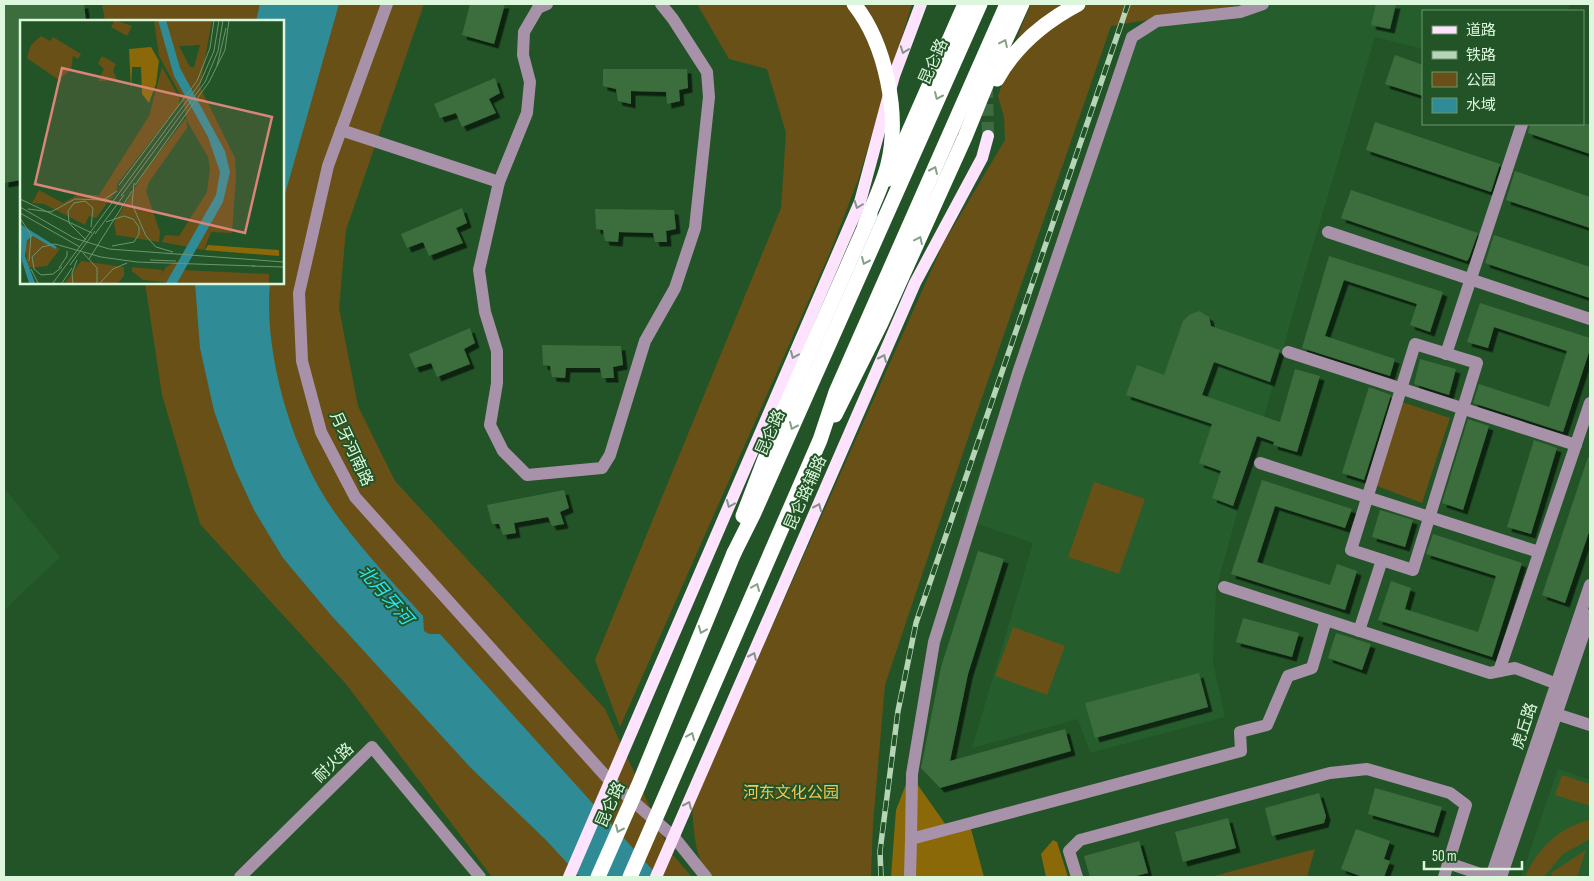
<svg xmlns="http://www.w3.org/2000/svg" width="1594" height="881" viewBox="0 0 1594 881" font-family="'Sofia Sans Condensed','Noto Sans SC',sans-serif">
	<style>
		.built { fill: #255e2c }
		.green { fill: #685017 }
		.forest { fill: #8b6909 }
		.water { fill: #2f8c96 }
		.building { fill: #3b6d3e; filter: url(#shadow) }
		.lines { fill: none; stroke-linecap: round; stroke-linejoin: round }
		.major-tunnel { stroke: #3e6c42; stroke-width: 12; stroke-dasharray: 12 6; stroke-linecap: butt }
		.minor { stroke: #a892a9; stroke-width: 12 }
		.major { stroke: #fee3fe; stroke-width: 12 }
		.highway { stroke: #fff; stroke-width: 15 }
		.rail-casing { stroke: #b5d5b6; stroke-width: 5.5 }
		.rail { stroke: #225427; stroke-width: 4; stroke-dasharray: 11; stroke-linecap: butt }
		.highway-bridge { stroke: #fff; stroke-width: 15 }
		.oneway { stroke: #85a188 }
		.oneway2 { stroke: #859488 }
		.labels { text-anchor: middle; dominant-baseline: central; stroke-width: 4; stroke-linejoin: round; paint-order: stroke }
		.street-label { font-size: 16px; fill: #dcf7dc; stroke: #225427 }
		.park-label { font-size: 16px; fill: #f5c556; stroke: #225427 }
		.water-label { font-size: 18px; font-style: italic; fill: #29e4f6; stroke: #225427 }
		.inset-road { fill: none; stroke: #6c956f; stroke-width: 1 }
		.view { fill: #d98579; fill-opacity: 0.15; stroke: #d98579; stroke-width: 2.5 }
		.inset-edge { fill: none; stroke: #dcf7dc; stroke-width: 2.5 }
	</style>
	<defs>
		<filter id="shadow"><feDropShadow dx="4.5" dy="4.5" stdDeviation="0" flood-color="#0009"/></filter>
	</defs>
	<rect width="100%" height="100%" fill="#225427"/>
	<g class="built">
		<polygon points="1247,4 1570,4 1568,11 1423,11 1423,49 1375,37 1297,299 1216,589 1213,663 1225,717 1090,753 1078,719 972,748 1033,543 963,519 1132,29"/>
		<polygon points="4,488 60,557 4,610"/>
		<polygon points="1558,769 1590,780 1590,877 1521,877"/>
	</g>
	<g class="green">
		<polygon points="102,4 424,4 346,230 339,308 358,406 395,481 605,709 671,853 692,877 492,877 346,684 200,524 162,395 145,283 282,282 282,21 105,21"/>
		<polygon points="697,4 912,4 858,180 831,250 620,727 595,660 781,208 786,133 767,69 729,59"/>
		<path d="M1031,4h215l-135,22 -144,415 -82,244 -12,139 -2,53h-160c-17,-19 -17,-46 -19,-71l251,-562 62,-104 -1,-23 -6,-21 23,-69z"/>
		<polygon points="1402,402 1450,418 1422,503 1377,486"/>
		<polygon points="1094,482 1145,499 1119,574 1068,557"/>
		<polygon points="1013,627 1065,646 1047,695 995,676"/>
		<polygon points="1562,775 1590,784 1590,806 1555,795"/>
		<path d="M1590,815v24l-27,15 -19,23h-19c14,-30 32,-48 64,-57z"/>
		<polygon points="1315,849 1307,877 1210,877"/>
		<polygon points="1586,850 1577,877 1554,877 1551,873"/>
	</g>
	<g class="forest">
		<polygon points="910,774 951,832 971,829 984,877 891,877 896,810"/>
		<polygon points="1053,840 1057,842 1068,877 1046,877 1041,854"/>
	</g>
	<g class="water">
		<polygon points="260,4 339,4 283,201 282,21 256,21"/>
		<path d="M195,283h75c-7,75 25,178 71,238 25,33 54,64 82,95l1,15 5,3h11l219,243h-79l-34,-37 -76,-73 -140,-153 -47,-56 -29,-48 -19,-41 -21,-58 -14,-63z"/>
	</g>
	<g class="building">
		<polygon points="4,4 84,4 86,21 21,21 21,180 4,183"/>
		<polygon points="470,4 505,4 494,44 462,35"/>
		<polygon points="1376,4 1396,4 1390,29 1371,25"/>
		<polygon points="1395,55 1423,65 1423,96 1385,84"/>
		<polygon points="603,69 687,69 688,88 679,90 680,101 667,104 666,92 631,91 631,104 618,101 616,89 603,86"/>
		<polygon points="495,78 500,93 489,99 496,113 462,127 456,113 440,118 434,104"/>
		<polygon points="1375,122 1500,164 1491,192 1366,150"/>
		<polygon points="1530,124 1590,124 1590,154 1528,133"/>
		<polygon points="1515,171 1590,197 1590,228 1506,200"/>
		<polygon points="1351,190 1478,233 1469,258 1467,261 1341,218"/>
		<polygon points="462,208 467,223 456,228 463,243 429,256 423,242 407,248 401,234"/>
		<polygon points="595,209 674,210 676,229 666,231 667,242 655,242 653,233 619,232 618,242 605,241 603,230 596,229"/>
		<polygon points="1494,235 1590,267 1590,298 1485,263"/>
		<polygon points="1329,256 1443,292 1430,332 1410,325 1417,304 1344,280 1325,336 1395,359 1390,376 1302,348"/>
		<polygon points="1480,303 1590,338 1590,349 1563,432 1473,403 1479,384 1549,407 1567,351 1494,327 1488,348 1467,342"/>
		<polygon points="1199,311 1209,317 1211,326 1280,350 1270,382 1214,362 1202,395 1280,422 1295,369 1320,376 1297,452 1273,445 1274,442 1257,436 1233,506 1212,498 1221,471 1199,463 1212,424 1126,395 1137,365 1164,375 1183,321 1189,315"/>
		<polygon points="470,328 475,343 464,349 470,364 437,377 431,363 415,368 409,354"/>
		<polygon points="542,345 621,346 623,365 613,367 614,378 602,378 600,368 566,368 565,378 552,377 550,366 543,365"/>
		<polygon points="1420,359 1456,369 1449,395 1414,384"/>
		<polygon points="1369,387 1391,395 1364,480 1342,473"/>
		<polygon points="1468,419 1489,426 1463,510 1442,503"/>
		<polygon points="1534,440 1557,448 1531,534 1507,527"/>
		<polygon points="1588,457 1590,458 1590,529 1565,603 1542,595"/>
		<polygon points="1262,480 1352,509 1345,528 1275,506 1257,562 1330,585 1337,564 1357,571 1345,610 1231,574"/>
		<polygon points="564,490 569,508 560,512 564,524 552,526 548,517 514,523 516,533 503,535 499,524 492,524 487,505"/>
		<polygon points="1380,510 1413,520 1405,547 1372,537"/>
		<polygon points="1433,534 1522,563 1492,657 1378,620 1391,581 1411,588 1405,609 1478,632 1496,576 1426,554"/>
		<polygon points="978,551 1004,559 968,674 950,761 1065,729 1071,751 940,788 921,768 941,667"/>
		<polygon points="1243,618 1299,633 1292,657 1236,642"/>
		<polygon points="1336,633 1371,644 1362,670 1328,658"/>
		<polygon points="1199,673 1208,707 1095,738 1085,703"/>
		<polygon points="1375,788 1442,807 1434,833 1368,814"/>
		<polygon points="1319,793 1326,816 1324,823 1272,836 1265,808"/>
		<polygon points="1228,818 1236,848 1183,862 1175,832"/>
		<polygon points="1356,829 1390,841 1384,859 1390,861 1384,877 1363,877 1341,869"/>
		<polygon points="1139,841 1148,873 1132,877 1090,877 1084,856"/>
	</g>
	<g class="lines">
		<polyline class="major-tunnel" points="987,86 988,136"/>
		<g class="minor">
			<polyline points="387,4 328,166 299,293 302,361 321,432 355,497 610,781 674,837 706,877"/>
			<polyline points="547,4 538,8 524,32 523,55 530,82 527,113 499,182 479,270 485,312 497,351 497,383 490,425 503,451 527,475 602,468 610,455 645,341 675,288 695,228 709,97 707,72 673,19 661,4"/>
			<polyline points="1263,4 1240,12 1157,21 1132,37 1018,373 934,642 912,774 911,839 1241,751 1240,732 1267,725 1288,676 1312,668 1326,620"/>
			<polyline points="341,130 499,182"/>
			<polyline points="1328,232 1590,319"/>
			<polygon points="1415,344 1477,363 1413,570 1351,550"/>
			<polyline points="1288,352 1576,445"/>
			<polyline points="1446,354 1522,124"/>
			<polyline points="1260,463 1539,552"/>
			<polyline points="1224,587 1490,673 1515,668 1565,687"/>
			<polyline points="1359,631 1382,560"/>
			<polyline points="1499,671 1590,403"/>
			<polyline points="1550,712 1590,725"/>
			<polyline points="1448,863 1489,877"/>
			<polyline points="240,877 372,747 480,877"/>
			<polyline points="910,877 911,839"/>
			<polyline points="1077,877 1069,851 1080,840 1330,773 1367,769 1450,793 1466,805 1444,877"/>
			<polyline points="1491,877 1590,585"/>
			<polyline points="1501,877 1590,615"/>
		</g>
		<g class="major">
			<polyline points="569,877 860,202 894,76 921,4"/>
			<polyline points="656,877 915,283 982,158 988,136"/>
		</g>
		<g class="highway">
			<polyline points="888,179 965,4"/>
			<polyline points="743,516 783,412 870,215"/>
			<polyline points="734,553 753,515 980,4"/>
		</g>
		<defs>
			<polyline id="rail" points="881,877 880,851 898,711 916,623 1128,4"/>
		</defs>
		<use href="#rail" class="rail-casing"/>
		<use href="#rail" class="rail"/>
		<g class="highway-bridge">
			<path d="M854,4c32,40 46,111 34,160 -5,21 -16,41 -23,61"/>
			<path d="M997,79c19,-34 47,-57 81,-75"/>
			<polyline points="835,415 881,323 965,137 995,63 1022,4"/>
			<polyline points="598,877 639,784 734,553"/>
			<polyline points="630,877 820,440 836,392 1007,4"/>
		</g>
	</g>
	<defs><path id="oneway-chevron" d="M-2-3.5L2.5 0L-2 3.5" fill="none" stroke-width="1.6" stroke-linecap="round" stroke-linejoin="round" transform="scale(1.25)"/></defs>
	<g class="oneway">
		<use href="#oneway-chevron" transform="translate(1004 43) rotate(-65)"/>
		<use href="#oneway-chevron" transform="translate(938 96) rotate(114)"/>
		<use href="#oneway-chevron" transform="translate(934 170) rotate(-66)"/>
		<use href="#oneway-chevron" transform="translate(919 240) rotate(-65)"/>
		<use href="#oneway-chevron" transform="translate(865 261) rotate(114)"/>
		<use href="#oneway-chevron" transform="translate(793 426) rotate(114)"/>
		<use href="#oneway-chevron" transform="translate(756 587) rotate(-67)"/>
		<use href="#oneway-chevron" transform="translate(702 630) rotate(112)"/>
		<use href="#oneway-chevron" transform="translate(691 736) rotate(-67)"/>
		<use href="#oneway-chevron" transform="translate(619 829) rotate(114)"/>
	</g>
	<g class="oneway2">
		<use href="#oneway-chevron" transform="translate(904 50) rotate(110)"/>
		<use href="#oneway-chevron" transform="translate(858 205) rotate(111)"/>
		<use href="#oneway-chevron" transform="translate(794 355) rotate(113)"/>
		<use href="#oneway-chevron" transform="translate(883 358) rotate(-66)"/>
		<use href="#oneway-chevron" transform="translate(730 504) rotate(113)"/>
		<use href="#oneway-chevron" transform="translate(818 507) rotate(-66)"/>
		<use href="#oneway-chevron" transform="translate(753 656) rotate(-66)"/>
		<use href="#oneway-chevron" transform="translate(688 805) rotate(-66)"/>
	</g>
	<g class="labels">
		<g class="street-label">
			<text transform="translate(934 62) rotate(-66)">昆仑路</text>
			<text transform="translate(771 433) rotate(-66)">昆仑路</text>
			<text transform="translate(351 449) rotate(65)">月牙河南路</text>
			<text transform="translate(806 493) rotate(-66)">昆仑路辅路</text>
			<text transform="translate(1525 726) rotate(-71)">虎丘路</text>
			<text transform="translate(334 763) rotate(-44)">耐火路</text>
			<text transform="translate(611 805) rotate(-66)">昆仑路</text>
		</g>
		<g class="park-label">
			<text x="791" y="793">河东文化公园</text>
		</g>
		<g class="water-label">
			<text transform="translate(385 595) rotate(49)">北月牙河</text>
		</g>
	</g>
	<g transform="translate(20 20)">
		<rect width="264" height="264" fill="#225427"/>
		<path d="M95,0l17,6 -5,10 -16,-9zM134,0h58l-12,67 35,71 1,18 -4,57 -21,-1 -7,18 -42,-8 3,-7 14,1 28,-44 3,-24 -2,-11 -21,-36 -4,-21 -24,-44zM180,25l-6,22h-4l-11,-21zM21,16l9,5 3,-4 28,17 -3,5 -5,-3 -2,14 -11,8 3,5 -36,-25 4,-13zM82,36l14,8 -3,6 4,10 -19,1 6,-12 -6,-6zM142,47l17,30v8l-62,79v6l-21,28 -7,-2 -4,9 -41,-21 -12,-1 7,-13 24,13 14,-8h22l50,-79zM166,98l1,10 -38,54 -3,9 14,41 -1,10 -43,-7 -2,-12 29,-49zM13,216l27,13 -13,17 -19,2 -3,-23 3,-7zM166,237l-15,26 -28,-3 -11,-9v-4l31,3 -3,6 6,-9zM61,241l43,6v9l-6,7h-53zM162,250l87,4v9h-96z" fill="#685017" fill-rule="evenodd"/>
		<path d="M131,27l8,14 -3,23 -7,19 -7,-9 -1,-27h-9l-1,23 -2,-41zM188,225l71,5v6l-74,-6z" fill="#8b6909"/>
		<path d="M138,0h8l14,48 45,83 5,21 -7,30 -46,81h-11l50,-88 4,-23 -12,-35 -34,-61zM0,204l37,23 -2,2 -22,-13 -6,4 -2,16 10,27h-6l-7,-22z" fill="#2f8c96"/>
		<path class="inset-road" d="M197,46l9,-38M114,163l-2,21 14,32 10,11 17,5M99,165l78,-104 13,-33 4,-28M115,165l74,-103 16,-32 4,-30M101,176l84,-114 13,-31 5,-31M0,179l72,34M0,187l54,31 35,11 175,13M8,189l23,3 24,-13 28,1 14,-9M0,193l60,34M0,198l11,17 -2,26M86,202l18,-6 9,3 6,8v7l-5,8 -22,4M75,214l29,-39M66,220l-17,-17 -1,-12 6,-8 11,-2 8,7 -2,19M63,233l14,15v15M69,239l43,-68M130,240l26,1M50,245l25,-34M232,246l32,1M42,247l-9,7 -12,1 -7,-6 -2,-12 10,-10 13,-3 46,13 36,5 118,4M39,248l8,-12v-5M11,249l7,14M33,263l147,-200 14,-32 5,-31M42,263l10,-15M53,263l-1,-10 5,-13M80,263l13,-14 14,-6"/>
		<path class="view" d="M42,48l210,49 -27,116 -210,-49z"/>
		<rect width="264" height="264" class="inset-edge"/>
	</g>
	<rect width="1594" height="881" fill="none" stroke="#dcf7dc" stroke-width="10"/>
	<rect x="1422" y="10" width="162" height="115" fill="#225427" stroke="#6c956f"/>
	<rect x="1432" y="26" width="25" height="8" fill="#fee3fe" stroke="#6c956f"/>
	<text x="1466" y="35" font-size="15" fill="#dcf7dc">道路</text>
	<rect x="1432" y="51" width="25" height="8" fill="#b5d5b6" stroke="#6c956f"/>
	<text x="1466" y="60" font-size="15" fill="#dcf7dc">铁路</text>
	<rect x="1432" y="72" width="25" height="15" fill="#685017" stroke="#6c956f"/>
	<text x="1466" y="85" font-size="15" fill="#dcf7dc">公园</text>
	<rect x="1432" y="98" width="25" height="15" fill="#2f8c96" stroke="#6c956f"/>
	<text x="1466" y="110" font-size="15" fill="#dcf7dc">水域</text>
	<path d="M1424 861v8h98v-8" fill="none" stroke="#dcf7dc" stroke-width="2.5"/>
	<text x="1432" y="861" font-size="15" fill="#dcf7dc" stroke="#225427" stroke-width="4" paint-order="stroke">50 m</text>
</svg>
